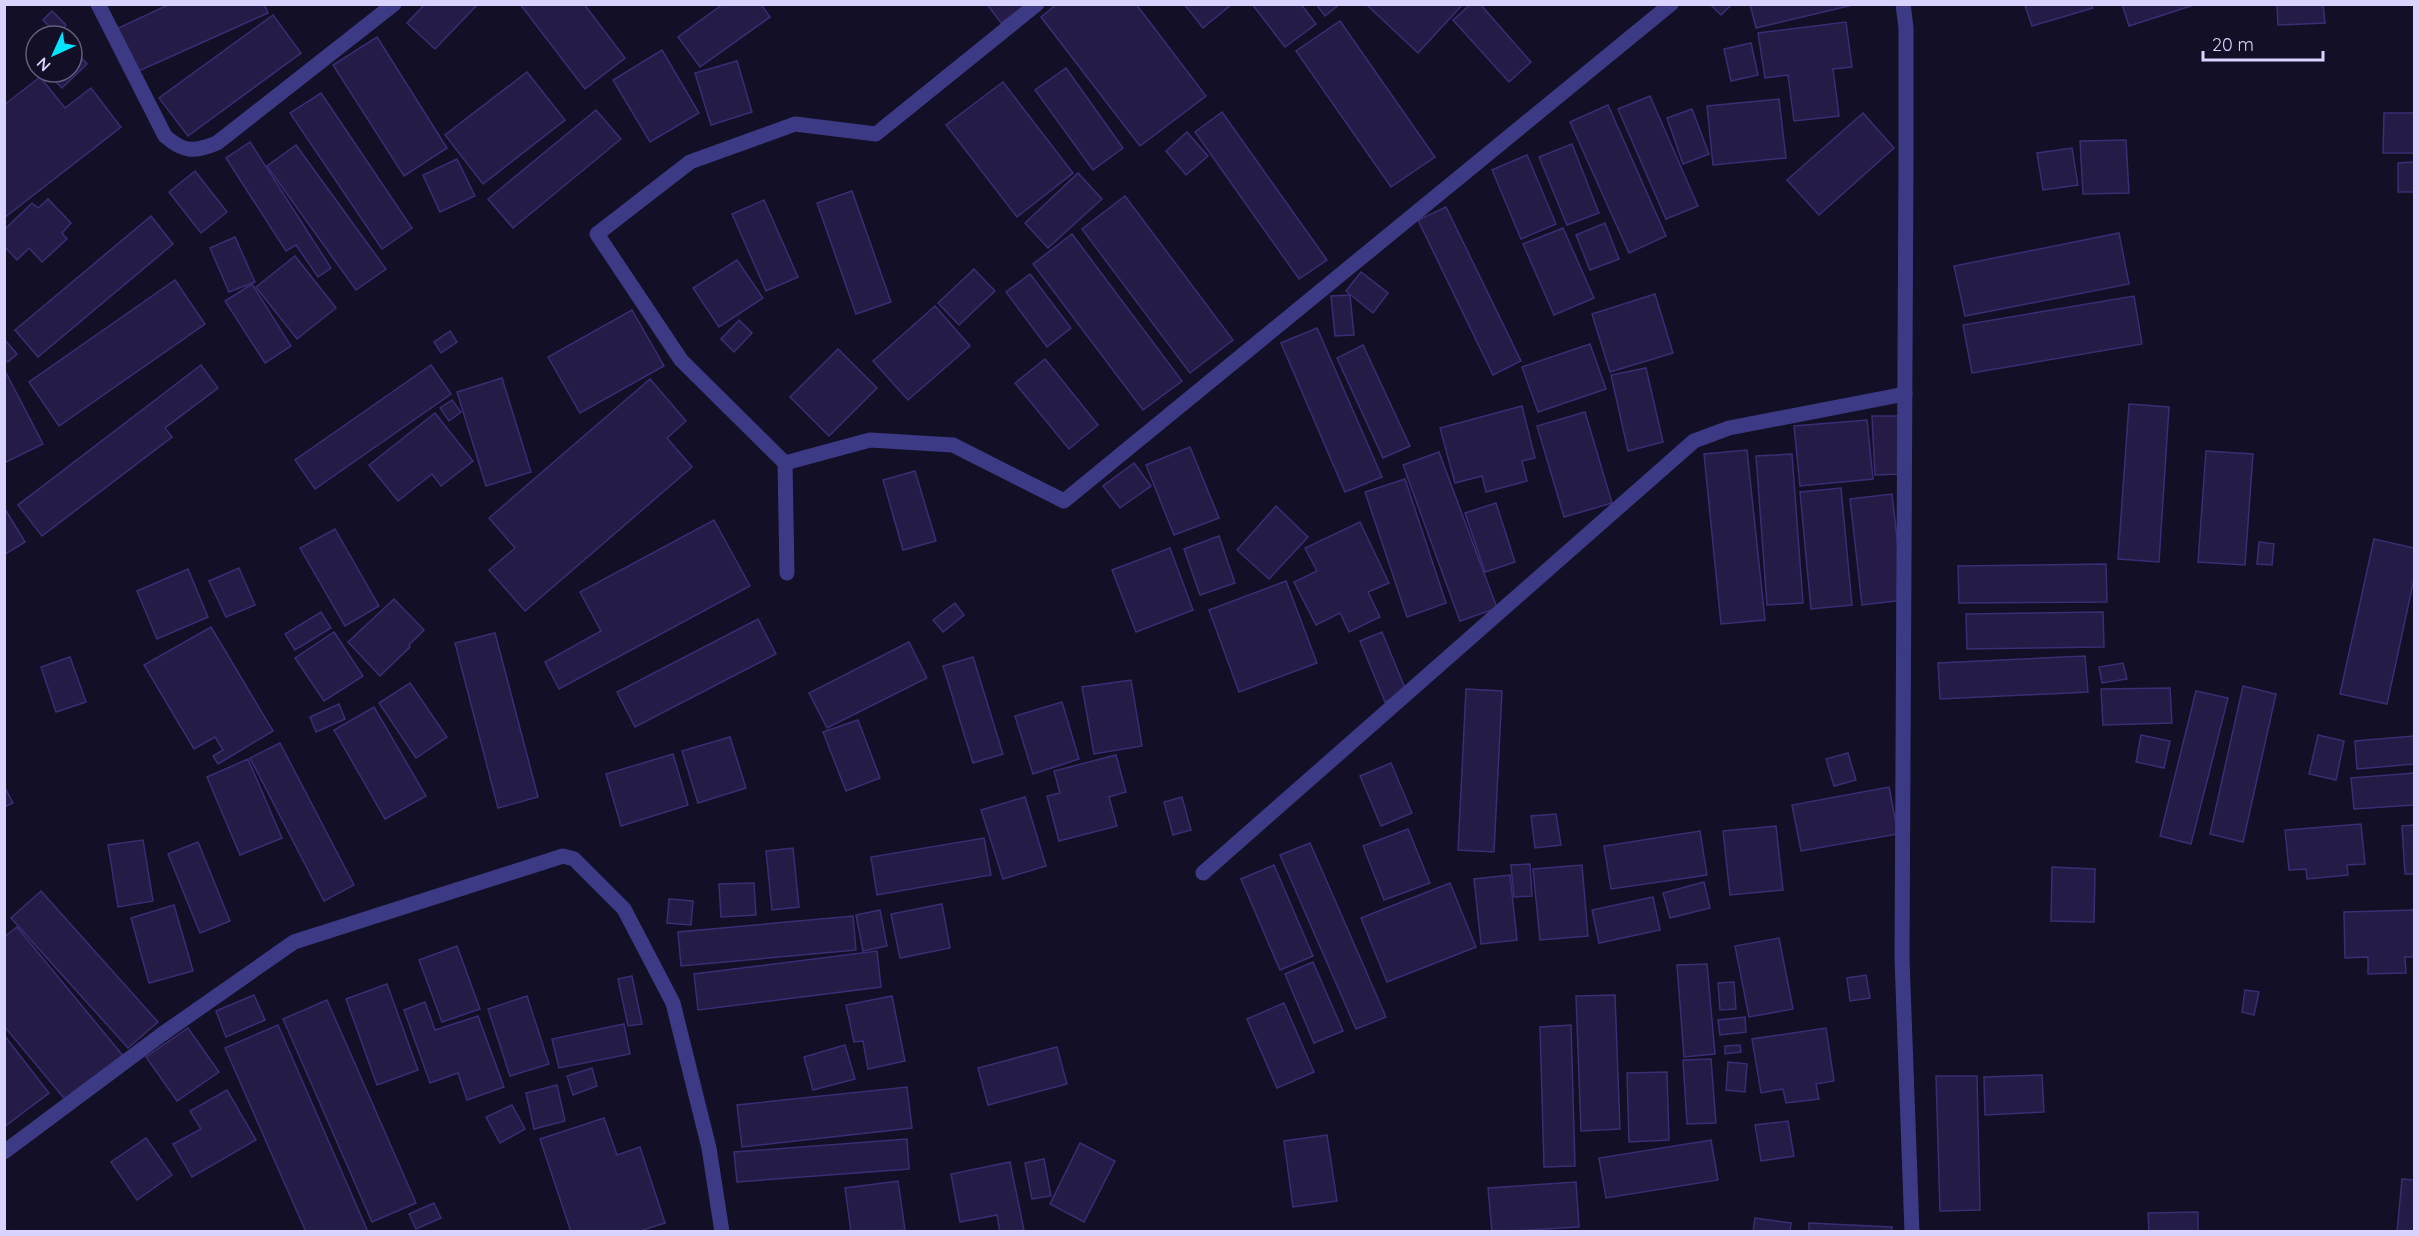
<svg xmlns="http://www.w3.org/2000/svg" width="2419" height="1236" viewBox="0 0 2419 1236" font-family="Quicksand,sans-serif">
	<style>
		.building { fill: #241b47; stroke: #3b2d73; stroke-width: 1.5 }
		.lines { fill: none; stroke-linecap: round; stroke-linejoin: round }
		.street { stroke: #3d3a85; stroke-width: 15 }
	</style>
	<rect width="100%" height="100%" fill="#130f26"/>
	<g class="building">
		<polygon points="170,4 264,4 268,13 132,74 112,31"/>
		<polygon points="425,4 478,4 435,49 407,23"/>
		<polygon points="520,4 584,4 625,58 585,89"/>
		<polygon points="723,4 761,4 770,17 700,67 678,37"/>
		<polygon points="987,4 1028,4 1001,23"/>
		<polygon points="1057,4 1136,4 1206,96 1140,146 1041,17"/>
		<polygon points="1184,4 1232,4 1203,28"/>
		<polygon points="1252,4 1301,4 1316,24 1285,47"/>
		<polygon points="1316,4 1340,4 1325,16"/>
		<polygon points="1370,4 1463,4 1418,53 1368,6"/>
		<polygon points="1471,4 1480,4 1531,62 1509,82 1453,20"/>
		<polygon points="1710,4 1732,4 1721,15"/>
		<polygon points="1750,4 1857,4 1756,28"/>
		<polygon points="2091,4 2093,8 2032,26 2025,5"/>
		<polygon points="2122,4 2197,4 2129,26"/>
		<polygon points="2277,4 2323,4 2325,23 2278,25"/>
		<polygon points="52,11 66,25 57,34 43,20"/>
		<polygon points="273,15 301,53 188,136 159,98"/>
		<polygon points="1340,21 1435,157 1391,187 1296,51"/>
		<polygon points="1846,22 1852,67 1833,69 1839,116 1794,121 1788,75 1765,78 1758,33"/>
		<polygon points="377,37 447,148 404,176 333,65"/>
		<polygon points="1751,43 1758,75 1731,81 1724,49"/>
		<polygon points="72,47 87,64 62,88 46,72 72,72"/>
		<polygon points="662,50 699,113 650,142 613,80"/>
		<polygon points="737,61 752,112 711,125 695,73"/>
		<polygon points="1066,68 1123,148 1093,170 1035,90"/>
		<polygon points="527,72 565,120 483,184 445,135"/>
		<polygon points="40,77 65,108 91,88 121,127 4,218 4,105"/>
		<polygon points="1003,82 1073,173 1017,217 946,125"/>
		<polygon points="321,93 412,228 382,249 290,113"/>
		<polygon points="1650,96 1698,206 1666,219 1618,109"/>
		<polygon points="1779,99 1786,158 1713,165 1707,106"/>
		<polygon points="1608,105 1666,236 1629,253 1570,122"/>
		<polygon points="1692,109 1709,154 1683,164 1667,118"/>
		<polygon points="596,110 621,139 513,228 488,199"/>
		<polygon points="1222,112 1327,260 1299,279 1195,132"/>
		<polygon points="1863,113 1894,148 1819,215 1787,180"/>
		<polygon points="2384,113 2414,113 2414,153 2383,153"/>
		<polygon points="1187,132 1208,156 1186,175 1166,151"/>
		<polygon points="2126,140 2129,193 2083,194 2080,141"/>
		<polygon points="250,142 331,268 318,277 296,245 286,251 226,158"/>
		<polygon points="1572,144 1599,213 1567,225 1539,157"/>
		<polygon points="296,145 386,269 356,290 267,166"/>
		<polygon points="2072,148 2078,185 2043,190 2037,153"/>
		<polygon points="1527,155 1556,224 1521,239 1492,170"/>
		<polygon points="457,159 475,196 440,212 423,175"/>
		<polygon points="2414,162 2414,192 2398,192 2398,163"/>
		<polygon points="195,171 227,212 201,233 169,192"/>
		<polygon points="1078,173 1102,199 1048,248 1025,223"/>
		<polygon points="852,191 891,302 856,314 817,203"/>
		<polygon points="1125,196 1233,340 1190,373 1082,229"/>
		<polygon points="48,199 71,223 62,233 67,239 42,262 29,248 17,260 4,246 4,230 32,203 38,208"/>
		<polygon points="764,200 798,277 766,291 732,214"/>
		<polygon points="1446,207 1521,361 1493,375 1418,220"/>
		<polygon points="151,216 173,244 38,357 15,330"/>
		<polygon points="1605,223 1619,259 1590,270 1576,235"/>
		<polygon points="1563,228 1594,298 1554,315 1523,244"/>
		<polygon points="2119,233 2129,284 1965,316 1954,266"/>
		<polygon points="1072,234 1182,381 1143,410 1033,264"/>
		<polygon points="235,237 255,282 229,292 210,248"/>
		<polygon points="295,256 336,308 297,339 256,287"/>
		<polygon points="737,260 763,298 719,327 693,288"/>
		<polygon points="974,269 995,291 959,325 938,303"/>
		<polygon points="1361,272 1388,293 1373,313 1346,291"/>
		<polygon points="1030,274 1071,328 1047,347 1006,292"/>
		<polygon points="175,280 205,324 59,426 29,382"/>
		<polygon points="252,284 291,346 265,363 225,301"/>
		<polygon points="1655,294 1673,353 1610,372 1592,314"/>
		<polygon points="1350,295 1354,335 1335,336 1331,296"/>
		<polygon points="2134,296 2142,344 1972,373 1963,325"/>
		<polygon points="935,306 970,346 908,400 873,361"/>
		<polygon points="632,310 664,366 580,413 548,357"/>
		<polygon points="739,320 752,333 734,352 721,339"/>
		<polygon points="1317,328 1382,477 1345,492 1281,343"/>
		<polygon points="450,331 457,342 441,353 434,342"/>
		<polygon points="4,339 17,354 8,362 4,358"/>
		<polygon points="1590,344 1606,389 1538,412 1522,367"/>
		<polygon points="1363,345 1410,446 1383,458 1337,358"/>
		<polygon points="838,349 877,388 829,436 790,397"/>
		<polygon points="1045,359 1098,425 1069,449 1015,383"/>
		<polygon points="201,365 218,388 165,428 172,437 42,536 18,505"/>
		<polygon points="431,365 451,394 315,489 295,460"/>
		<polygon points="1646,368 1663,442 1628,451 1611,375"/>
		<polygon points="4,369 43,444 4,463"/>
		<polygon points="502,378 531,472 486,486 457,392"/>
		<polygon points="650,379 686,421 667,438 692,467 525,611 489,570 515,548 489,518"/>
		<polygon points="452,400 461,412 449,421 440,408"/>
		<polygon points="2129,404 2169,407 2159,562 2118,559"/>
		<polygon points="1522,406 1535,458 1522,461 1527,481 1486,492 1482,476 1455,483 1440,428"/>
		<polygon points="1585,412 1612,503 1564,517 1537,426"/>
		<polygon points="435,413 473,461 441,486 432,474 398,501 369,465"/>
		<polygon points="1872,416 1898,416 1900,474 1875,475"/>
		<polygon points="1867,420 1873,479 1800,486 1794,426"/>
		<polygon points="1190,447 1219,518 1174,535 1146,465"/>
		<polygon points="1747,450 1765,620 1721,624 1704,454"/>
		<polygon points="2206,451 2253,454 2245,565 2198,562"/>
		<polygon points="1439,452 1497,608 1460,621 1403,465"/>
		<polygon points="1792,454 1803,603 1767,605 1756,456"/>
		<polygon points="1134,463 1151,486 1120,508 1103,486"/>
		<polygon points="915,471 936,541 903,550 883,480"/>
		<polygon points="1405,479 1446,603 1407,617 1365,492"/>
		<polygon points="1841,488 1852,605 1811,609 1800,492"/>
		<polygon points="1892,494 1904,600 1862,605 1850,499"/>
		<polygon points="1496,503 1515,562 1485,572 1465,513"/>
		<polygon points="1276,506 1308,537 1269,579 1237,550"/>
		<polygon points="5,509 25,542 4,555 4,509"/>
		<polygon points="714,520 750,586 559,689 545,662 601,631 580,592"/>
		<polygon points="1360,522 1389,583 1368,592 1380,617 1349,632 1340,613 1316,625 1294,582 1317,571 1305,548"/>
		<polygon points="335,529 379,606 345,626 300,548"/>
		<polygon points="1219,536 1235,583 1200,595 1184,549"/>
		<polygon points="2374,539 2414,548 2414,579 2387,704 2340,694"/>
		<polygon points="2259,542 2274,544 2272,565 2257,564"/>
		<polygon points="1170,548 1193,610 1136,632 1112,570"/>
		<polygon points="2106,564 2107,602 1959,603 1958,566"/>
		<polygon points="239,568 255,605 226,617 209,581"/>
		<polygon points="188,569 208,617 157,639 137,591"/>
		<polygon points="1286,581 1317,663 1239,692 1209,610"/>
		<polygon points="394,599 424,630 409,645 410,647 380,676 348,642"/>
		<polygon points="955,603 964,615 943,632 933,620"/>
		<polygon points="321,612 331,628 295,650 285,634"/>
		<polygon points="2103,612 2104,647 1967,649 1966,614"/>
		<polygon points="758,619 776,654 635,727 617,692"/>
		<polygon points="211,627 273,731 218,764 213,756 223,750 215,737 194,749 144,665"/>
		<polygon points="334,632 363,676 324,701 295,658"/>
		<polygon points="1382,632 1407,693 1385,702 1360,641"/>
		<polygon points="495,633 538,797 498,808 455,643"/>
		<polygon points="909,642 927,678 827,728 809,693"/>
		<polygon points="2085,656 2088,692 1940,699 1938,663"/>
		<polygon points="70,657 86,702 56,712 41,667"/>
		<polygon points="973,657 1003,754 973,763 943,666"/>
		<polygon points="2123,663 2127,679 2102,683 2099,667"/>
		<polygon points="1131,680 1142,746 1094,754 1082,687"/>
		<polygon points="410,683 447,737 416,758 379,703"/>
		<polygon points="2243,686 2276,694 2243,842 2210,834"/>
		<polygon points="2170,688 2172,723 2103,725 2101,689"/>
		<polygon points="1466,689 1502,691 1494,852 1458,850"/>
		<polygon points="2196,691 2228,698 2191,844 2160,836"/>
		<polygon points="1062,702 1079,759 1033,774 1015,716"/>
		<polygon points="339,704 345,719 316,732 310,717"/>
		<polygon points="374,707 426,796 385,819 334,730"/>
		<polygon points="858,720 880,778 846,791 823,732"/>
		<polygon points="2141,735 2170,741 2164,768 2136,762"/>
		<polygon points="2318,735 2344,741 2336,780 2309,774"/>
		<polygon points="2414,736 2414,764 2357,769 2355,741"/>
		<polygon points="730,737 746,788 698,803 682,751"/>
		<polygon points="280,743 354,885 324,901 250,758"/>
		<polygon points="1848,753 1856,780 1834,786 1826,759"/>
		<polygon points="673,754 688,805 621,826 606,774"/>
		<polygon points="1116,755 1126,792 1109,797 1117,826 1059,841 1047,796 1060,793 1054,771"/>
		<polygon points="248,759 282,838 240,855 207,777"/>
		<polygon points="1391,763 1412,813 1381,826 1360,776"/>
		<polygon points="2414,773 2414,805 2354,809 2351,778"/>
		<polygon points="4,786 13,803 4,807"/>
		<polygon points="1889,787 1898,834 1801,851 1792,805"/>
		<polygon points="1025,797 1046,866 1003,879 981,810"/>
		<polygon points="1182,797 1191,830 1173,835 1164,802"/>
		<polygon points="1556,814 1561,845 1535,848 1531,816"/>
		<polygon points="2361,824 2365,864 2347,865 2348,875 2307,879 2306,869 2289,870 2285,830"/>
		<polygon points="2414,825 2414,874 2405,874 2402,826"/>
		<polygon points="1776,826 1783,890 1730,895 1723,831"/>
		<polygon points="1408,829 1430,883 1384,900 1363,846"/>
		<polygon points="1700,831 1707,875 1611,889 1604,846"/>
		<polygon points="984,838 991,875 877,895 871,857"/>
		<polygon points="143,840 153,901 118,907 108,845"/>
		<polygon points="198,842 230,921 200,933 168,854"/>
		<polygon points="1310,843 1386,1017 1356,1029 1280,855"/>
		<polygon points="793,848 799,907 772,910 766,851"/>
		<polygon points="1530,864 1532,896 1514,897 1511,865"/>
		<polygon points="1274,865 1313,956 1280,970 1241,879"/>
		<polygon points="1582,865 1588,936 1540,940 1533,869"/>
		<polygon points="2052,867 2095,869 2094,922 2051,921"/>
		<polygon points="1510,875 1517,940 1481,944 1474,879"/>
		<polygon points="1704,882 1710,908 1670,918 1663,893"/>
		<polygon points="754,883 756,915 721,917 719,884"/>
		<polygon points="1450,883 1476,947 1387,982 1361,918"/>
		<polygon points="41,891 158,1022 128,1048 11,918"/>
		<polygon points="1653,897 1660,930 1599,943 1592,910"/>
		<polygon points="669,899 693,901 691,925 667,923"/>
		<polygon points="942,904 950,948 900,958 891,914"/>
		<polygon points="174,905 193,971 149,983 131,918"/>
		<polygon points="880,910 887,946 863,951 856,915"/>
		<polygon points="2414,910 2414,957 2405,957 2406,973 2368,974 2368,957 2345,958 2344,912"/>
		<polygon points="853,916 856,950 681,966 678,932"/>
		<polygon points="17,927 124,1057 68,1103 4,1026 4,937"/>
		<polygon points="1779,938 1793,1009 1749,1017 1735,946"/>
		<polygon points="457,946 480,1009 442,1022 419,960"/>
		<polygon points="877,951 881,987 698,1010 694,974"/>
		<polygon points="1313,962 1343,1031 1314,1043 1285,974"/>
		<polygon points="1707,964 1715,1054 1684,1057 1677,965"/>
		<polygon points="1866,975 1870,998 1850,1001 1847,978"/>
		<polygon points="632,976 642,1024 628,1026 618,979"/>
		<polygon points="1734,982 1736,1009 1720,1010 1718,983"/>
		<polygon points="387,984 418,1070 377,1085 346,999"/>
		<polygon points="2245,990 2259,992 2254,1015 2242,1012"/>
		<polygon points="254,995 265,1020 226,1037 216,1011"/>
		<polygon points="1615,995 1620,1129 1581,1131 1576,996"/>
		<polygon points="527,996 549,1064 510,1076 488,1009"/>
		<polygon points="892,996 905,1061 868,1069 863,1041 854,1042 846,1005"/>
		<polygon points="327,1000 416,1203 372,1222 283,1019"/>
		<polygon points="425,1002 435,1030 478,1016 504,1087 467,1100 458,1073 430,1083 404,1010"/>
		<polygon points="1284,1003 1314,1072 1277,1088 1247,1019"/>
		<polygon points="1745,1017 1746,1032 1720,1035 1718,1020"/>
		<polygon points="624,1024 630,1054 559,1068 552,1039"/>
		<polygon points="278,1025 368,1232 306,1232 225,1048"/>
		<polygon points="1571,1025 1575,1166 1544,1167 1540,1027"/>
		<polygon points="188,1028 219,1072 177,1101 146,1057"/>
		<polygon points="1826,1028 1834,1081 1816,1084 1819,1099 1786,1103 1783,1089 1761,1093 1752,1039"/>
		<polygon points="4,1035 49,1093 4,1127"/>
		<polygon points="845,1045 855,1079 813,1090 804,1057"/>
		<polygon points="1740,1045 1741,1052 1725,1054 1725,1046"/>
		<polygon points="1057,1047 1067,1084 988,1105 978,1068"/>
		<polygon points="1711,1059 1716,1123 1687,1124 1683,1060"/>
		<polygon points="1728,1062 1747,1064 1745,1092 1726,1090"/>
		<polygon points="592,1068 597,1086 573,1095 567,1076"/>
		<polygon points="1667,1072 1669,1140 1629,1142 1627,1073"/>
		<polygon points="2042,1075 2044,1112 1985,1115 1984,1077"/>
		<polygon points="1936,1076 1977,1076 1980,1210 1940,1211"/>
		<polygon points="557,1085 565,1121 534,1129 526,1093"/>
		<polygon points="907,1087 912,1128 742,1147 737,1105"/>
		<polygon points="227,1090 256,1140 192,1177 173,1144 201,1129 190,1111"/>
		<polygon points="512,1105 525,1129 500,1143 486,1117"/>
		<polygon points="604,1118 617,1155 640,1147 665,1223 637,1232 571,1232 540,1139"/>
		<polygon points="1788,1121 1794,1156 1761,1161 1755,1125"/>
		<polygon points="1327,1135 1337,1201 1293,1207 1284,1141"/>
		<polygon points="146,1138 172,1175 137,1200 111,1162"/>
		<polygon points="907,1139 909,1169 737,1182 734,1152"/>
		<polygon points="1711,1140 1718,1180 1606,1198 1599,1158"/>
		<polygon points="1080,1143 1115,1161 1084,1222 1050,1204"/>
		<polygon points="1044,1159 1051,1196 1032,1199 1025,1163"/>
		<polygon points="1010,1162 1024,1230 1000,1232 997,1215 960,1222 951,1174"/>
		<polygon points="2402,1179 2414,1180 2414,1232 2397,1232"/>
		<polygon points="898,1181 905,1230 851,1232 845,1188"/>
		<polygon points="1576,1182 1579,1227 1492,1232 1488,1188"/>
		<polygon points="434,1203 441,1218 416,1229 409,1214"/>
		<polygon points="2198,1212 2198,1232 2149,1232 2148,1213"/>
		<polygon points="1755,1218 1791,1223 1790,1232 1753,1232"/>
		<polygon points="1809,1223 1892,1227 1891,1232 1809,1232"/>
	</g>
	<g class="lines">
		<g class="street">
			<path d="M98,4l67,132c19,17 30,16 52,7l177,-139"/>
			<polyline points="1903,4 1906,28 1906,163 1902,959 1912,1232"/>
			<polyline points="785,463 870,440 953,445 1064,501 1671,4"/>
			<polyline points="787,573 785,463 681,360 597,234 690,162 795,124 876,134 1037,4"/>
			<polyline points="1203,873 1694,441 1729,428 1905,394"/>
			<polyline points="4,1152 161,1035 294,942 563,856 574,859 624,909 673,1003 709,1148 722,1232"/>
		</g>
	</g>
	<rect width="2419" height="1236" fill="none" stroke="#d9d4ff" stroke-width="12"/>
	<g transform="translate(54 54) rotate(225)"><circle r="28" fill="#130f26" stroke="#625e7d" stroke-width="1.5"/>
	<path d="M0-4.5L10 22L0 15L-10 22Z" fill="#00e5ff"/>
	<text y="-9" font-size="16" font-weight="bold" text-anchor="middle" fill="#d9d4ff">N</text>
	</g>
	<path d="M2203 51v9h120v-9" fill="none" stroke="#d9d4ff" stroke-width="3"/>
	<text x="2212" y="51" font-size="18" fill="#d9d4ff" stroke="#130f26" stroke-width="4.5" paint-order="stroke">20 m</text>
</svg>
